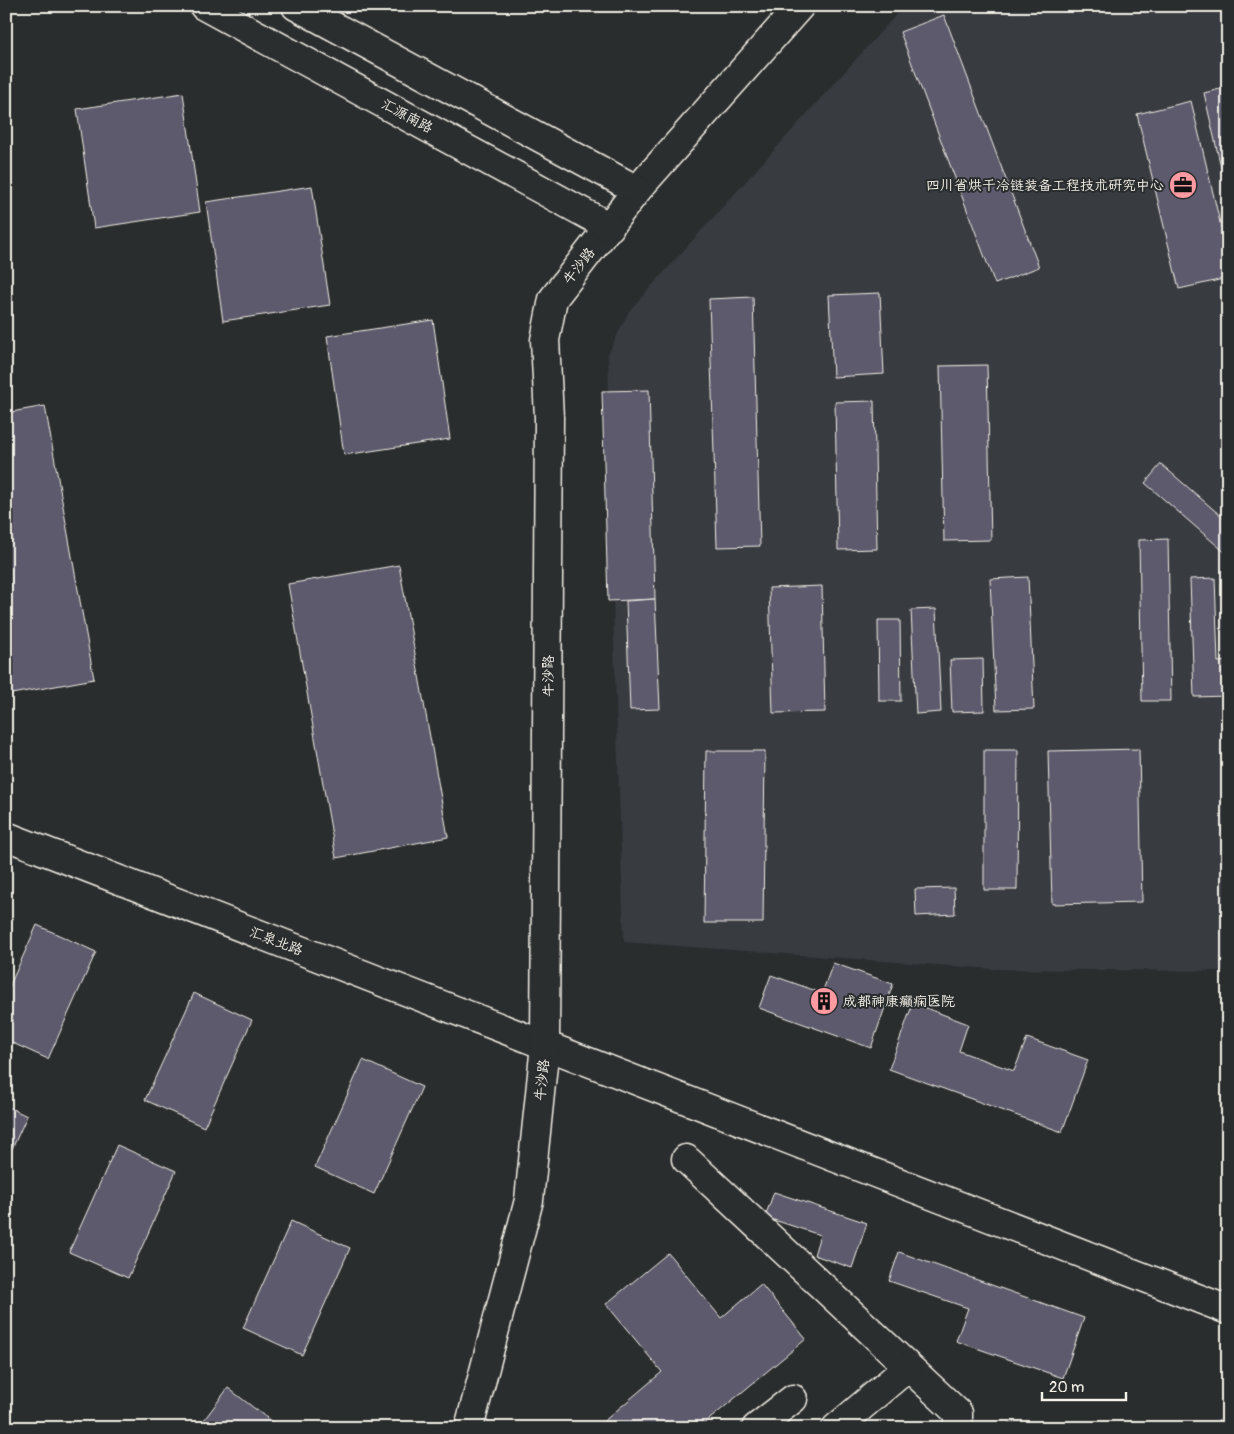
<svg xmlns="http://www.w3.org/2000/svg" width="1234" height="1434" viewBox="0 0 1234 1434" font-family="Pangolin,'LXGW WenKai TC',sans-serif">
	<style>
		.built { fill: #393a41 }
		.building { fill: #5c5a6c; stroke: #f4f1e8 }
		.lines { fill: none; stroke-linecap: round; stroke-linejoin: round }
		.street-casing { stroke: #f4f1e8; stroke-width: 31 }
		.secondary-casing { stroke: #f4f1e8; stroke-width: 31 }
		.street { stroke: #2a2d2e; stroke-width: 28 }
		.secondary { stroke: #2a2d2e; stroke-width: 28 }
		.labels { text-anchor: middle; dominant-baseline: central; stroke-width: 4; stroke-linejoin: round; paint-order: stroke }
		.street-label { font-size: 14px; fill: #f4f1e8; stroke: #2a2d2e }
		.poi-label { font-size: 14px; fill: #f4f1e8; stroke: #2a2d2e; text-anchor: end }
	</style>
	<rect width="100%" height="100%" fill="#2a2d2e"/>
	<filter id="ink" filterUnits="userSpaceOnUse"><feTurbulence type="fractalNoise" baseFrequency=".02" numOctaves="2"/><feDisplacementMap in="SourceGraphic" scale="10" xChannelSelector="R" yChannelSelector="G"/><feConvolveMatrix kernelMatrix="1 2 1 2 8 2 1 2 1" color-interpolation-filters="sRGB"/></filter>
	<g filter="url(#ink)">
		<polygon class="built" points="904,6 1228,6 1228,971 993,969 624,942 614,641 608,354 629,311"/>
		<g class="building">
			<polygon points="944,15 1039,267 995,284 900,32"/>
			<polygon points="1228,87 1228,198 1204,93"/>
			<polygon points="183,93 200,212 94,228 77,109"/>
			<polygon points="1191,101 1228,256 1228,278 1179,289 1137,114"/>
			<polygon points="312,186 330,305 223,321 206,202"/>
			<polygon points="880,293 884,374 833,377 829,295"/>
			<polygon points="753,297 760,546 717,547 709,299"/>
			<polygon points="433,320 450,439 344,455 327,336"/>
			<polygon points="987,365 991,540 944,541 940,366"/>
			<polygon points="649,390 655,599 608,601 602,391"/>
			<polygon points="874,401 877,549 838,550 835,402"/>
			<polygon points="45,406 94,679 6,695 6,413"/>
			<polygon points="1161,464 1228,522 1228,555 1145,483"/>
			<polygon points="1168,539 1171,701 1142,701 1139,540"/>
			<polygon points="399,565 448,837 336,858 288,584"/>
			<polygon points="1028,577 1034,709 996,710 990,579"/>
			<polygon points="1215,578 1218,662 1228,661 1228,696 1194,697 1190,579"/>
			<polygon points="822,586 825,712 773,713 769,588"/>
			<polygon points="655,599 660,709 630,710 626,601"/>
			<polygon points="936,609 941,712 916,714 911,610"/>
			<polygon points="878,620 900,620 901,701 879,701"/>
			<polygon points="983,659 984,711 952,712 950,660"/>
			<polygon points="1139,749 1142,902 1052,904 1048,751"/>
			<polygon points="984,750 1018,750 1017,890 984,890"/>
			<polygon points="706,751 765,751 763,923 704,923"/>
			<polygon points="954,888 955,914 916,916 915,889"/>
			<polygon points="37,925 96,952 48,1059 6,1040 6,994"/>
			<polygon points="833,963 893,984 871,1048 759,1008 771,975 822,993"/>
			<polygon points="194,993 252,1020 204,1127 145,1100"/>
			<polygon points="913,1003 968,1024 959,1051 1014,1071 1027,1038 1088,1060 1062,1132 889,1069"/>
			<polygon points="363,1060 422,1087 374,1194 315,1167"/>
			<polygon points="6,1106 27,1116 6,1162"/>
			<polygon points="117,1145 176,1171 128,1278 69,1252"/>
			<polygon points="774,1192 867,1223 852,1268 814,1255 820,1235 765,1217"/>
			<polygon points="291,1221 350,1248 302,1355 243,1328"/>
			<polygon points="899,1252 1084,1318 1063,1378 956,1341 968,1308 889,1281"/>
			<polygon points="668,1253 721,1318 761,1284 806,1339 699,1428 596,1428 662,1372 606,1304"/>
			<polygon points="228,1388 280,1428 198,1428"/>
			<polygon points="1008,1423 1083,1425 1083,1428 1008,1428"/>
		</g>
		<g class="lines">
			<defs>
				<g id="street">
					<polyline points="6,836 1228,1310"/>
					<polyline points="686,1159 958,1413 958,1428"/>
					<polyline points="469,1428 529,1200 545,1045 549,417 545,340 553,299 637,190 800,6"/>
					<polyline points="756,1428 793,1399"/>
					<polyline points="836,1428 908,1367"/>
				</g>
				<g id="secondary">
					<polyline points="204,6 610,227"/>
					<polyline points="296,6 637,190"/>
				</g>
			</defs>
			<use href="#street" class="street-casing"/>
			<use href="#secondary" class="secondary-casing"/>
			<use href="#street" class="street"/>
			<use href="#secondary" class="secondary"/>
		</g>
	</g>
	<defs>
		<symbol id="office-disc" viewBox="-11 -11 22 22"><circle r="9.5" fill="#ff9aa2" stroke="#2a2d2e"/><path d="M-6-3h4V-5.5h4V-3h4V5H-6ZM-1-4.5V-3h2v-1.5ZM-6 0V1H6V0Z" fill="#111"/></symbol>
		<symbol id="building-disc" viewBox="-11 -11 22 22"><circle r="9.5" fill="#ff9aa2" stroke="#2a2d2e"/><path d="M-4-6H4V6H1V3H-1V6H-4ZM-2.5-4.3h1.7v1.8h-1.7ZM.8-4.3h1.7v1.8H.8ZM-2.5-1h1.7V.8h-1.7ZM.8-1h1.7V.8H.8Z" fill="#111"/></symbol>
	</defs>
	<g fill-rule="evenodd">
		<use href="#office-disc" x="1167" y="169" width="32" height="32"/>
		<use href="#building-disc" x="808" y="985" width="32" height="32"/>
	</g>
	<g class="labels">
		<g class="street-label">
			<text transform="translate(407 116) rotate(28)">汇源南路</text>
			<text transform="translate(579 266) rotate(-52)">牛沙路</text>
			<text transform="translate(548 676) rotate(-90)">牛沙路</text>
			<text transform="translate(276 941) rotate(21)">汇泉北路</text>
			<text transform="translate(542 1080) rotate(-84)">牛沙路</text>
		</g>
		<g class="poi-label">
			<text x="1164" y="185">四川省烘干冷链装备工程技术研究中心</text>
			<text x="843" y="1001" text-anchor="start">成都神康癫痫医院</text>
		</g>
	</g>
	<rect width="1234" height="1434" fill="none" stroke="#2a2d2e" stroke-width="25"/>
	<rect x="12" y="12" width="1209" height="1409" fill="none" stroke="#f4f1e8" stroke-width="2" filter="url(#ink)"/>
	<path d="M1042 1392v8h84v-8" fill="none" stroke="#f4f1e8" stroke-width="2.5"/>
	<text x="1049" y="1392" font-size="15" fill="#f4f1e8" stroke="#2a2d2e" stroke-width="4" paint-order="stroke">20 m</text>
</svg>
